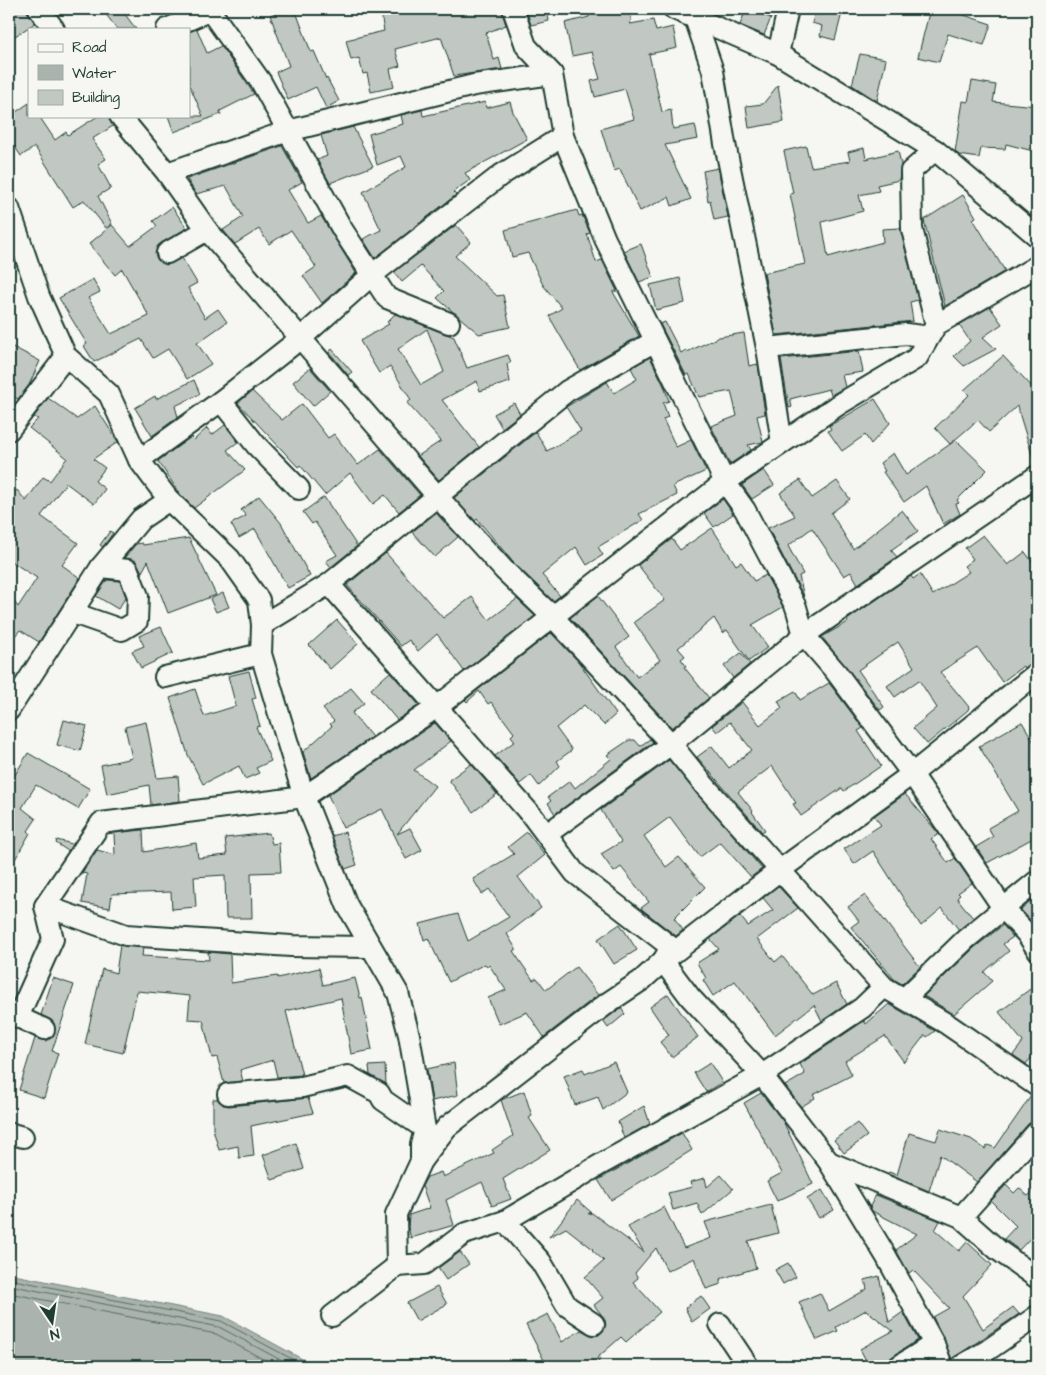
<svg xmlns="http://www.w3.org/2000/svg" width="1046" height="1375" viewBox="0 0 1046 1375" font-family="'Architects Daughter',sans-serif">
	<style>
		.water { fill: #aab3ae; stroke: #72847d }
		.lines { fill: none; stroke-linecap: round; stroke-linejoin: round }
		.shore { stroke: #576c65; stroke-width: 1 }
		.building { fill: #c1c8c3; stroke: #1f3d34; fill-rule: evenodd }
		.street-casing { stroke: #1f3d34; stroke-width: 24 }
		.street { stroke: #f6f6f2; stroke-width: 20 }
	</style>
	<rect width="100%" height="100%" fill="#f6f6f2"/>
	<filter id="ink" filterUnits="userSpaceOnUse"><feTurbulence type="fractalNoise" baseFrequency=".02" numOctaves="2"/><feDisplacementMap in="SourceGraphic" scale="10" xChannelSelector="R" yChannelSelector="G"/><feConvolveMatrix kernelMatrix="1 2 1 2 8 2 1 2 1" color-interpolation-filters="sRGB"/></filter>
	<g filter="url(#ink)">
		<polygon class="water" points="9,1274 223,1316 315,1366 9,1366"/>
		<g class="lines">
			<g class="shore">
				<polyline points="9,1279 221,1321 305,1366"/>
				<polyline points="9,1285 219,1327 292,1366"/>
				<polyline points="9,1293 216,1334 276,1366"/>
			</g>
		</g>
		<g class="building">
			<polygon points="9,9 25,9 35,23 9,40"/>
			<polygon points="102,9 121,9 136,29 117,29"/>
			<polygon points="288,9 295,9 311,52 314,51 326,79 327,78 339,101 326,108 316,87 288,100 276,72 289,66 270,15"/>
			<polygon points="403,9 501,9 506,25 486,33 494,60 499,58 502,69 454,76 441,37 395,49 400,66 390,69 394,87 371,92 367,73 363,74 359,58 351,60 346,40 384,31 381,14"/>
			<polygon points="540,9 547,9 549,21 531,25 527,12"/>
			<polygon points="589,9 633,9 630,24 653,20 656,31 673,27 677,48 649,54 662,112 671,110 673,129 695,125 698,139 665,145 691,199 672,206 669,197 640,211 620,169 614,171 601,129 634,119 625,89 595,97 591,81 600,79 592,52 572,56 565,23 589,17"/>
			<polygon points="746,9 771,18 764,35 740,25"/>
			<polygon points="816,9 843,9 835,40 820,36 822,26 812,23"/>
			<polygon points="930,9 952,9 952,11 991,24 984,45 948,34 939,62 918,57"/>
			<polygon points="197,29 207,53 221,46 254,94 220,111 221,114 174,132 168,116 203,116 189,84 189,32"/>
			<polygon points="860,54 886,59 877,101 852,85"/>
			<polygon points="972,81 996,85 993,102 1037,106 1037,152 1006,144 1005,149 981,148 979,158 959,155 955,152 963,101 968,102"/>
			<polygon points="778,85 784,122 749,128 746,106 763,104"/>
			<polygon points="485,102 486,108 510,102 513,112 527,139 465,173 470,180 453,192 456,195 375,258 363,239 381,230 363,192 406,167 401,156 377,165 369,134 403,124 401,115 422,110 423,116"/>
			<polygon points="29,103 29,116 39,116 55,140 66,132 68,135 98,116 108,116 113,126 92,139 106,159 98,164 111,188 98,196 112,224 106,228 84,200 73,207 35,147 21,156 9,138 9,117"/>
			<polygon points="353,127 373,166 330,183 317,160 327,156 321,135"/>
			<polygon points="282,146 302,182 288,190 308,223 321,216 356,273 322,303 303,276 316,267 291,230 269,244 259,229 235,244 223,230 243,217 226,186 196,194 187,179"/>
			<polygon points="806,146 811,167 850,161 848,152 864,148 866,159 898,151 901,164 899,180 877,185 879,191 859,195 863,211 822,222 828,257 883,242 882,229 900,228 918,300 910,302 913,321 776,335 764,273 805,264 790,194 793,193 784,151"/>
			<polygon points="718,168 728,217 714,220 710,200 708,201 703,171"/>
			<polygon points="963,195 976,217 973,219 1005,271 945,306 924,220"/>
			<polygon points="172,207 187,228 161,243 155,253 157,259 166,265 182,258 197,283 188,288 205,318 218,309 227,322 197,343 211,364 187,379 168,349 153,358 141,339 94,362 84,346 87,344 59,298 93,279 100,292 88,298 111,334 149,316 122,269 115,275 89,244 112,225 130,246 157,226 153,221"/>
			<polygon points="577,210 579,216 582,215 590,233 587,234 596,262 602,260 617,291 613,292 639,336 580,370 549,316 562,308 543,285 528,253 512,257 505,230"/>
			<polygon points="456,225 471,242 455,256 497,296 503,295 510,327 479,334 437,298 444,291 421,266 402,282 394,272"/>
			<polygon points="641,244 653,277 639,282 624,251"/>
			<polygon points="680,278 685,303 656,310 650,285"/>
			<polygon points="990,307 1002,324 983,337 996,349 964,366 954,356 970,341 959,325"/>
			<path d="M395,314l59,23 13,31 41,-13 3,7 -4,2 3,18 -30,9 -3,-10 -35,19 37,47 -40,33 -21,-24 23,-15 -34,-38 4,-3 -21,-34 -11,7 -19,-32 29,-17 -2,-2zM427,329l17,43 -23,13 -23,-36z"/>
			<polygon points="665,322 681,353 686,350 687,352 719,337 744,333 749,366 758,364 765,414 757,416 763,442 748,445 751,450 730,464 711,426 737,416 731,391 699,397 689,374 686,375 660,324"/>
			<polygon points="9,345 40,361 29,385 18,399 9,395"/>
			<polygon points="332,349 352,372 348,375 329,352"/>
			<polygon points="859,351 863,372 842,375 845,387 831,395 829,389 790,399 792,407 789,408 781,359"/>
			<polygon points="1003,356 1037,392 1037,458 1033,458 1017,406 989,432 978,420 950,444 935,428 969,395 964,390"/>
			<polygon points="650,357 664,386 669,401 663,403 668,417 663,419 676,447 691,440 706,471 673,486 677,495 639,514 643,520 598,547 603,555 587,565 576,547 542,575 560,596 553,601 513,562 477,519 475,521 454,498 536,432 547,451 581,431 566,407 607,382 614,393 637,379 631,368"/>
			<polygon points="310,368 330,391 313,406 293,382"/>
			<polygon points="194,380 200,394 175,406 178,417 152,436 135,408 155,396 156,399"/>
			<polygon points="252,391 282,420 302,404 328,438 334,434 358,465 380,449 420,495 399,512 385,495 373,504 350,473 325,495 300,465 298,467 238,403"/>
			<polygon points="48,398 77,419 95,406 118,442 93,459 105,468 95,481 105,489 94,504 66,483 41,516 78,543 62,565 80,578 39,642 20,630 9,643 9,595 18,607 37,578 9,560 9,496 17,490 26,501 43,477 50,481 67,458 29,428 38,419 34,417"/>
			<polygon points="875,399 890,423 871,444 865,435 842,451 828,431 831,429 829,426"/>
			<polygon points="514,403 520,414 502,428 494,414"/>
			<polygon points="225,425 238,442 227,450 245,470 194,508 180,494 158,461 191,437 194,440 207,428 212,435"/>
			<polygon points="956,440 987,470 957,500 959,503 956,504 960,514 943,524 926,486 904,502 883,472 885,471 880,463 893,453 906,475"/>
			<polygon points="764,470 774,485 752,499 742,485"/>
			<polygon points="800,480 812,498 837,481 850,499 831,513 853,549 902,510 918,531 891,550 897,557 858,584 851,572 844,576 812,528 788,546 803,574 799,576 804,597 768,528 795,516 780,493"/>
			<polygon points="259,496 281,523 310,576 288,588 255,529 239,538 231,524 246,516 241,510"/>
			<polygon points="324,497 357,546 331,567 326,561 337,555 315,522 312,524 303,512"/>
			<polygon points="723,499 733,514 714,527 704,513"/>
			<polygon points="436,513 458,537 435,557 412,532"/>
			<polygon points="712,528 736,565 741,562 754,581 766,575 783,607 752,625 768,647 749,661 727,630 723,633 714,618 678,648 685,656 681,659 686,666 684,667 709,698 672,728 570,618 598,596 629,637 616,647 637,677 660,660 634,622 665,600 638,565 672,539 680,550"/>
			<polygon points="110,531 113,533 103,547 100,545"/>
			<polygon points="983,535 1008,565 1025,552 1037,568 1037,661 1024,668 1023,666 1002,682 978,648 940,672 969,707 968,710 927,744 913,728 937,708 919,680 895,697 887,686 914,667 898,642 858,670 884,707 880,710 822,637 848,622 847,620 911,576 913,579 920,574 933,595 969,572 964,566 973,559 965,548"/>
			<polygon points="189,538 216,595 168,613 148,561 142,572 136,561 124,558 136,544 142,543 143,545"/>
			<polygon points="386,553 443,618 472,597 489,620 517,599 535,616 464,671 437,634 418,651 409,640 401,646 347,585"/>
			<polygon points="107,580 120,581 126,597 118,609 96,596"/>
			<polygon points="223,593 229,607 216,612 210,599"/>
			<polygon points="337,620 358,644 330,669 309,645"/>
			<polygon points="161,627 173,653 141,668 132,651 144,646 139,636"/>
			<polygon points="551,633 578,661 616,714 604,725 584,705 556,728 572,750 557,761 560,766 539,786 531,775 520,784 495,756 515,741 511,736 514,733 491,702 488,704 479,691 467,702 465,700"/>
			<polygon points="741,653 750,664 733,678 724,666"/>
			<polygon points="249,671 256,698 252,699 260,726 256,727 271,761 256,768 259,773 245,779 239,766 203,784 188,755 170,698 195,689 204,716 236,706 228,676"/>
			<polygon points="390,672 419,705 397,720 371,689"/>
			<polygon points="829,683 863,728 858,731 881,766 844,791 842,788 801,816 793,804 796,803 772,766 738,792 753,811 752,812 765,830 762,832 697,757 712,746 729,768 752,750 730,722 717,732 712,726 742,702 760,725 782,708 778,701 795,691 800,700"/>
			<polygon points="351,688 364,703 352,713 372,737 311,778 303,752 332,726 330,724 334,721 323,709"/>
			<polygon points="64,720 87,726 80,751 57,745"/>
			<polygon points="146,722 157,778 178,776 180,801 151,805 149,785 107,794 101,765 132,758 125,727"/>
			<polygon points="1022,722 1037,747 1037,836 987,863 976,847 993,837 988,828 1018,811 979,746"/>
			<polygon points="435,723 451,741 414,770 435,786 397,834 410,828 422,850 406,859 382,809 343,828 328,795"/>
			<polygon points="650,739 653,742 555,814 548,803 551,801 548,797 570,781 575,788 611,759 607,755 629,740 635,740 640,746"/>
			<polygon points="28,753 90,789 78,809 36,785 22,808 36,819 28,831 30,833 9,870 9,785"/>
			<polygon points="669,760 762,869 751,877 720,842 700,857 670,817 644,836 666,867 679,857 705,887 674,918 683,930 676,936 643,910 641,908 649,902 621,867 614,872 601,854 621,842 601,810"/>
			<polygon points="471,764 497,794 473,812 449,780"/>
			<polygon points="905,794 939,834 931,839 948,863 955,858 972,883 958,893 960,895 957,898 973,918 959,930 942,908 921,926 873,851 854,864 844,849 881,825 874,816"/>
			<polygon points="143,830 144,852 196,843 198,858 227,855 225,838 269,833 272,844 279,843 281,872 251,873 252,918 226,918 225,875 194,877 196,907 172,909 171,892 112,894 110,908 82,903 87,874 82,873 97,850 115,855 114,833"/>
			<polygon points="345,832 357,865 345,869 332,836"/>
			<polygon points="527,832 545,855 518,877 541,908 507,934 516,949 513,951 533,980 537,978 546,990 576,967 598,995 544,1037 527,1012 499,1024 488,998 506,990 489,965 487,966 485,964 449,982 428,938 424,940 420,924 458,914 468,941 509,917 489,889 482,894 473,879 514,854 508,847"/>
			<polygon points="57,840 72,844 68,851 56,843"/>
			<polygon points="778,886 798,908 757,939 775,962 782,956 813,995 836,983 847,1004 822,1021 814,1005 775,1035 735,981 713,996 703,980 706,978 697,963 719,949 710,939 740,916 748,926 773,910 763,898"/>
			<polygon points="865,895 920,967 902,984 895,980 851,927 859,921 848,907"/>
			<polygon points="1037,896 1037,919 1033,923 1021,910"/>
			<polygon points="620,924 637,950 614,964 598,939"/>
			<polygon points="1003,925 1013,937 1003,944 1009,951 984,972 992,981 954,1014 924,996 974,948"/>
			<polygon points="120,945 143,948 142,956 209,960 208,952 230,954 231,983 277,976 278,978 319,968 323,985 355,978 360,998 362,997 372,1050 351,1054 341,998 286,1011 302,1075 277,1077 273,1060 240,1070 243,1081 224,1083 217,1057 212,1058 203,1020 188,1019 190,996 137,991 123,1053 85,1044 102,969 116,973"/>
			<polygon points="53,978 74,985 52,1051 58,1053 44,1098 19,1090 35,1038 46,1041 55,1033 53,1022 41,1015"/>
			<polygon points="1037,984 1037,1063 1031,1058 1026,1064 1013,1055 1023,1042 999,1012"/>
			<polygon points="668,994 698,1037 672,1057 660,1042 669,1035 650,1007"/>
			<polygon points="889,1004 935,1031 927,1037 925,1035 904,1062 885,1036 845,1061 852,1075 813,1095 815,1098 801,1107 785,1086 805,1074 800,1064 864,1021 866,1024"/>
			<polygon points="621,1008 625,1014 608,1028 603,1021"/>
			<polygon points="614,1062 627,1092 603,1110 598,1097 575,1105 564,1076 583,1069 585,1074"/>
			<polygon points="454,1063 458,1095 432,1101 427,1069"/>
			<polygon points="710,1063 722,1082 706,1092 694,1073"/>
			<polygon points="385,1065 386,1084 370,1075 369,1066"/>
			<polygon points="524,1091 532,1116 529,1118 550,1150 503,1179 511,1199 492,1206 482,1182 446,1200 454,1225 411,1238 408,1228 409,1215 430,1208 422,1186 427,1177 441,1172 443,1177 494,1153 492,1150 513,1136 501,1100"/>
			<polygon points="761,1093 783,1121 813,1184 777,1201 767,1181 782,1173 744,1103"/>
			<polygon points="1031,1096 1037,1098 1037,1120 1028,1124 977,1182 940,1155 929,1191 888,1174 889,1172 897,1175 909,1133 936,1141 940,1129 971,1139 985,1149 988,1145 995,1148"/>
			<polygon points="308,1098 313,1113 251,1126 254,1156 239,1158 238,1146 219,1150 213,1129 213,1099 218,1099 223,1105 229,1106"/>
			<polygon points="644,1106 650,1124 624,1138 618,1122"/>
			<polygon points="857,1123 867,1136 844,1153 834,1140"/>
			<polygon points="682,1133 692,1150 611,1200 598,1180"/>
			<polygon points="296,1143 304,1169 272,1180 263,1155"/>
			<polygon points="721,1175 733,1189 702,1215 697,1203 673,1210 668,1193 692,1187 690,1182 705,1178 707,1187"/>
			<polygon points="1006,1185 1014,1193 1019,1188 1028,1196 1037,1188 1037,1231 1019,1250 1004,1239 1016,1226 991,1201"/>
			<polygon points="822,1190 834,1210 819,1218 807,1199"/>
			<polygon points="876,1195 940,1221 935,1230 959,1251 967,1242 992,1265 963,1296 983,1329 1013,1307 1019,1314 952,1359 933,1317 949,1308 913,1270 909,1273 896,1250 917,1234 872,1211 870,1206"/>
			<polygon points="577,1200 591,1212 588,1214 592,1213 644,1252 628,1227 664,1207 684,1248 711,1238 705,1222 771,1205 778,1233 748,1241 756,1268 720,1279 721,1284 706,1289 694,1258 667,1271 656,1248 635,1273 638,1278 633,1282 660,1312 626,1342 621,1337 597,1358 601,1366 547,1366 526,1325 548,1314 562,1342 581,1330 593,1336 599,1335 606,1325 604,1318 594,1305 603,1298 585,1277 604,1261 592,1250 593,1249 566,1228 549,1237"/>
			<polygon points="460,1252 469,1264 446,1280 438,1268"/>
			<polygon points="788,1263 796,1277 783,1284 775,1270"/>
			<polygon points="879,1276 889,1322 903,1312 918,1340 893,1356 883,1366 869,1366 860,1349 893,1331 866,1310 836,1327 838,1331 817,1340 799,1302 820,1293 829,1311 867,1289 865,1280"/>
			<polygon points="437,1287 447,1304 417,1321 407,1303"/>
			<polygon points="701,1296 710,1309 692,1322 685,1308"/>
		</g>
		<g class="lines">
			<defs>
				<g id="street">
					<polyline points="39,9 54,29"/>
					<polyline points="209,9 261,82 342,229 387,298 449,323"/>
					<polyline points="513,9 526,46 552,74 563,136 605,239 725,482 745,510 796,607 804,635 836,672 912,774 1003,908 1027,934 1037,949"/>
					<polyline points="674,9 778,54 935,150 1037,236"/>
					<polyline points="699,9 695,18 713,71 725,144 767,348 782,443"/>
					<polyline points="167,29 213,9"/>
					<polyline points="778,54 788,9"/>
					<polyline points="120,116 167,173 207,230 437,496 504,570 552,616 671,744 705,786 884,987 947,1024 1037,1086"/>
					<polyline points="935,150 911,171 912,229 936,325"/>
					<polyline points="167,173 288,131 474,85 552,74"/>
					<polyline points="9,208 39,296 66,356 109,394 139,460 169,500 230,559 259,600 262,625 261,654 304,797 347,905 398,993 409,1035 425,1129 421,1145 421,1161"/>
					<polyline points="167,253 207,230"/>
					<polyline points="767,348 906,334 923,336 923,344"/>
					<polyline points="221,401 256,445 299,489"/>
					<polyline points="9,430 66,356"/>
					<polyline points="139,460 221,401 301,338 373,274 501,175 563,136"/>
					<polyline points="329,584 533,817 575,873 671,947 663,961"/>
					<polyline points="73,613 122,630 137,621 138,596 128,570 101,567"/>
					<polyline points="262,625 329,584 567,391 655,341"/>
					<polyline points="165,677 261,654"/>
					<polyline points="9,710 101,567 141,519 169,500"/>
					<polyline points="547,834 671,744 804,635 1037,476"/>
					<polyline points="45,906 126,935 291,946 369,947"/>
					<polyline points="663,961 690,997 762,1075 829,1162 886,1256 934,1344 942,1366"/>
					<polyline points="905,998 966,939 1037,881"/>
					<polyline points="9,1013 44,1029"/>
					<polyline points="19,1015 53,939 45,906 101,823 304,797 437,707 725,482 838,405 917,358 936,325 1037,266"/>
					<polyline points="228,1094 302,1087 348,1076 379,1093 383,1100 425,1129"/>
					<polyline points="9,1133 23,1137"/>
					<polyline points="829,1162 961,1217 998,1250 1037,1278"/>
					<polyline points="961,1217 1037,1132"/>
					<polyline points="505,1221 541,1262 567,1306 594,1324"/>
					<polyline points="397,1266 396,1214 421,1161 447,1127 609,1002 642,980 663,961 780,870 912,774 1037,673"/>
					<polyline points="332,1316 397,1266 424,1264 464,1234 505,1221 603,1163 762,1075 862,1008 884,987"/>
					<polyline points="720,1324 748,1366"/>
					<polyline points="899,1366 934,1344"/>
					<polyline points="961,1366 988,1350 1037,1316"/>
				</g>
			</defs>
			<use href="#street" class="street-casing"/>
			<use href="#street" class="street"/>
		</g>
	</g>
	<rect width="1046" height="1375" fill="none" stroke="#f6f6f2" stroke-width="30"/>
	<rect x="15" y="15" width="1016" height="1345" fill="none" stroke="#1f3d34" stroke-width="2" filter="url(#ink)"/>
	<rect x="28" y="28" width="162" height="90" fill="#f6f6f2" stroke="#a0aca6"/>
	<rect x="38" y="44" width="25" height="8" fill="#f6f6f2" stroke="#a0aca6"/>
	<text x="72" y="52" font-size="15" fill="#1f3d34">Road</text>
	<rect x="38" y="65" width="25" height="15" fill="#aab3ae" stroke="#a0aca6"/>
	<text x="72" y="78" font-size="15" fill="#1f3d34">Water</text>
	<rect x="38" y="90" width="25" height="15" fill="#c1c8c3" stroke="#a0aca6"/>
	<text x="72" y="102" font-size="15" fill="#1f3d34">Building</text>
	<g transform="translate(52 1322) rotate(167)" stroke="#f6f6f2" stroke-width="4" paint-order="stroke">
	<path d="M0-4L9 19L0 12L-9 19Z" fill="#1f3d34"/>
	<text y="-8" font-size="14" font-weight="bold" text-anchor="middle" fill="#1f3d34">N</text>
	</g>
</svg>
